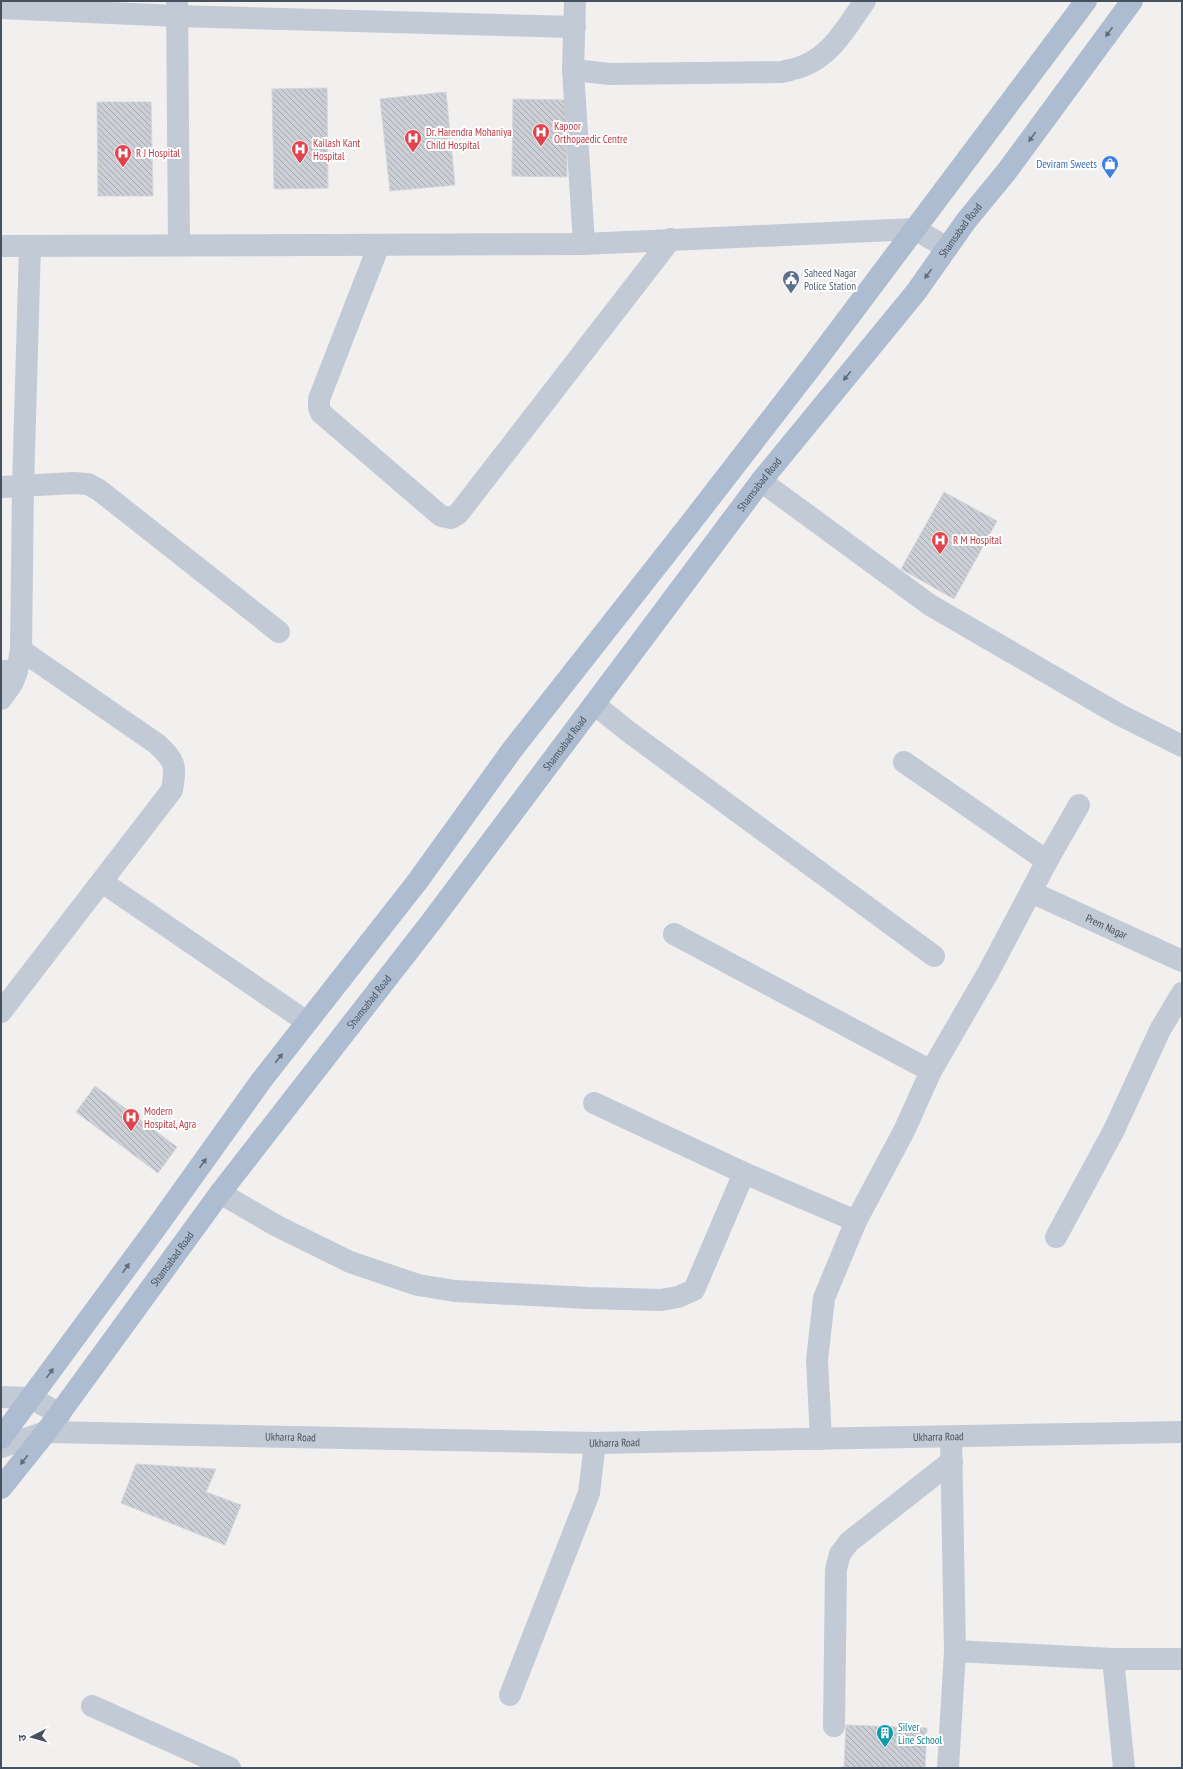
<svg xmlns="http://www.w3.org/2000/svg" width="1183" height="1769" viewBox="0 0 1183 1769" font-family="'PT Sans Narrow','Noto Sans Devanagari',sans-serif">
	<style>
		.building { fill: url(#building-back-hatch); stroke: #d3d5db }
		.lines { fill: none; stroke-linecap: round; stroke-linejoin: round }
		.minor { stroke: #c2cad5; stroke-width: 22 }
		.major { stroke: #adbcd0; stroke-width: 22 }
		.oneway { fill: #606c7a }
		.labels { text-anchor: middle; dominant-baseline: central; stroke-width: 4; stroke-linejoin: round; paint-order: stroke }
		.health-label { font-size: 11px; fill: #be3a42; stroke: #fff; text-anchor: start }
		.shop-label { font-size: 11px; fill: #366cbe; stroke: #fff; text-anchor: end }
		.street-label { font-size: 11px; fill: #46515e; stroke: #fff }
		.service-label { font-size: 11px; fill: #4e5e75; stroke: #fff; text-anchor: start }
		.culture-label { font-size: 11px; fill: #0d838f; stroke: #fff; text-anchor: start }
	</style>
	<defs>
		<pattern id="building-back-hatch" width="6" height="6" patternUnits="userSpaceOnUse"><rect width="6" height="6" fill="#cbced4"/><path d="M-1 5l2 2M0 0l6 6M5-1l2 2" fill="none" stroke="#a7aaaf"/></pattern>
	</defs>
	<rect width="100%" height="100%" fill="#f2efef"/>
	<g class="building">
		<polygon points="327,88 328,188 274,189 272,89"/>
		<polygon points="446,92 455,185 390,191 380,99"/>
		<polygon points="513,99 567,100 567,177 512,176"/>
		<polygon points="97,102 151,102 153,196 98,196"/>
		<polygon points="944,492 997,521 954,599 901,569"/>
		<polygon points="95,1086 177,1147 158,1173 76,1112"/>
		<polygon points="136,1464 216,1469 206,1492 241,1505 225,1545 121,1503"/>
		<polygon points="846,1725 927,1728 925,1768 844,1768"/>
	</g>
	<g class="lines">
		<g class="minor">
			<polyline points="1,1 1,8 177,16 575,27"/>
			<polyline points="575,1 573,70 584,244"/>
			<polyline points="177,2 179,245"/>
			<path d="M573,70l37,4 172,-2c7,-2 14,-3 21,-6 29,-11 45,-41 62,-65"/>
			<polyline points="379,245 319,399 319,408 321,413 441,516 451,518 458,514 671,239"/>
			<polyline points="1,246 584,244 915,229 947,248"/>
			<polyline points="761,481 930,605 1118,714 1182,746"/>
			<polyline points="1,487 74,483 88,484 99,490 279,632"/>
			<polyline points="1,671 17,671 21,650 23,487 30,246"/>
			<polyline points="1,699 12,684 17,671"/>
			<polyline points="594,704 629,732 934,956"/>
			<polyline points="904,762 1047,861"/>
			<polyline points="102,882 307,1022"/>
			<path id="s1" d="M1031,892l151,69"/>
			<polyline points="674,934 931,1071"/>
			<path d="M1,1012l171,-222c4,-25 4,-28 -15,-46l-136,-94"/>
			<polyline points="594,1103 744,1173"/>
			<polyline points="220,1193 277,1226 350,1262 418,1285 455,1291 588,1298 661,1300 678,1297 694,1290 744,1173 856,1221"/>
			<polyline points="1056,1237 1114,1130 1160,1030 1182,993"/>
			<polyline points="1,1397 31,1398 60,1414"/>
			<polyline points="821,1439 817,1360 824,1298 856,1221 904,1131 931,1071 989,971 1047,861 1079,805"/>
			<path id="s2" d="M1,1447l45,-15 549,11 587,-11"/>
			<polyline points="955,1651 1113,1659 1182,1659"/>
			<polyline points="1113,1659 1124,1768"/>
			<polyline points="510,1695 589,1493 595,1443"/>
			<polyline points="92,1706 230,1768"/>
			<polyline points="834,1726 836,1569 840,1554 849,1542 952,1461"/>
			<polyline points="948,1768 955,1651 951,1438"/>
		</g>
		<g class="major">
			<polyline points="1,1438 158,1225 261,1081 417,882 512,750 689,525 812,366 1086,1"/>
			<path id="s3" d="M1,1488l45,-56 174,-239 211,-271 330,-441 155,-189 50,-71 41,-50 125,-170"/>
		</g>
	</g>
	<defs><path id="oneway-solid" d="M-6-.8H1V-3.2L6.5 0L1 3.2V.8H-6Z"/></defs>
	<g class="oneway">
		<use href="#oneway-solid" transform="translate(1109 32) rotate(126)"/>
		<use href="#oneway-solid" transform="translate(1032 137) rotate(126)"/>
		<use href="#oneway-solid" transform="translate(928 274) rotate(126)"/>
		<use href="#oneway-solid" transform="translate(847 376) rotate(129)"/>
		<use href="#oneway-solid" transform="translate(279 1058) rotate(-52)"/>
		<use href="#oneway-solid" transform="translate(203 1163) rotate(-54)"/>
		<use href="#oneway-solid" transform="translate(126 1268) rotate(-54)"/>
		<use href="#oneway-solid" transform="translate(50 1373) rotate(-54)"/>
		<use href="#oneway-solid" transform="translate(24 1460) rotate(129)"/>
	</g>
	<defs>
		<symbol id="hospital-pin" viewBox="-11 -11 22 30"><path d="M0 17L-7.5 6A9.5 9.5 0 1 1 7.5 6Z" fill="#e0444e" stroke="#fff"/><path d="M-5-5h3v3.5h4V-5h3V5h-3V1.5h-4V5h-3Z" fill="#fff"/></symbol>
		<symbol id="shop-pin" viewBox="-11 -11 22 30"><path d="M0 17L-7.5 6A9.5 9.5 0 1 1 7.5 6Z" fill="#3f7fe0" stroke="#fff"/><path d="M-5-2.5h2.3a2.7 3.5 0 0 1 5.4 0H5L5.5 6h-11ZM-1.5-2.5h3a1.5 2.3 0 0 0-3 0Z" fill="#fff"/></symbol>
		<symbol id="civic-pin" viewBox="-11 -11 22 30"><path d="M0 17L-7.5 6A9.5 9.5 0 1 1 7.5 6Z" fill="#5c6f8a" stroke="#fff"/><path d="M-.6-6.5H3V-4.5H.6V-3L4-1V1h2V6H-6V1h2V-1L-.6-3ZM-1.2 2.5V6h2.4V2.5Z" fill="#fff"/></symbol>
		<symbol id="building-pin" viewBox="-11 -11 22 30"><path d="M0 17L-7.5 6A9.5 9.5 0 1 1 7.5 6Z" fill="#0f9aa8" stroke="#fff"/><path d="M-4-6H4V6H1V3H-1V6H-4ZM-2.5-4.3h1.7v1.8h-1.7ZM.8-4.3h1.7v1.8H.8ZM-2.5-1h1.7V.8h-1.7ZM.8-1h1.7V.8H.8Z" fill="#fff"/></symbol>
	</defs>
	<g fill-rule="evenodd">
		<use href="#hospital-pin" x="531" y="122" width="20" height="27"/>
		<use href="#hospital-pin" x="403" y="128" width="20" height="27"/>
		<use href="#hospital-pin" x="290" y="139" width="20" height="27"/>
		<use href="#hospital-pin" x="113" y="143" width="20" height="27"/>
		<use href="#shop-pin" x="1100" y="154" width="20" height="27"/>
		<use href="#civic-pin" x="781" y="269" width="20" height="27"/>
		<use href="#hospital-pin" x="930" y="530" width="20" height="27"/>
		<use href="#hospital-pin" x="121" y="1107" width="20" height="27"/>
		<use href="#building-pin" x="875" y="1723" width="20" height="27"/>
	</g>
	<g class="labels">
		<g class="health-label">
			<text x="554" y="126">Kapoor<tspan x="554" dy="13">Orthopaedic Centre</tspan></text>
			<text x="426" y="132">Dr. Harendra Mohaniya<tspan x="426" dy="13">Child Hospital</tspan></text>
			<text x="313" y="143">Kailash Kant<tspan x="313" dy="13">Hospital</tspan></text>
			<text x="136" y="153">R J Hospital</text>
			<text x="953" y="540">R M Hospital</text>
			<text x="144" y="1111">Modern<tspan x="144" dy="13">Hospital, Agra</tspan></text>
		</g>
		<g class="shop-label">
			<text x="1097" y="164">Deviram Sweets</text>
		</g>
		<g class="street-label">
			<text stroke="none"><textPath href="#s3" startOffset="1582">Shamsabad Road</textPath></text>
			<text stroke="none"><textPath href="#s3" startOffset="1258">Shamsabad Road</textPath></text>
			<text stroke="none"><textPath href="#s3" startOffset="934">Shamsabad Road</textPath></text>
			<text stroke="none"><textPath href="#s1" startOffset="83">Prem Nagar</textPath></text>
			<text stroke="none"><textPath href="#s3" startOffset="610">Shamsabad Road</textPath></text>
			<text stroke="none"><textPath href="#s3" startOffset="286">Shamsabad Road</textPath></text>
			<text stroke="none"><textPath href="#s2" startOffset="292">Ukharra Road</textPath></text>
			<text stroke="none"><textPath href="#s2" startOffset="940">Ukharra Road</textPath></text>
			<text stroke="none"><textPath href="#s2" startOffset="616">Ukharra Road</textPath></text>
		</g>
		<g class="service-label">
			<text x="804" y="273">Saheed Nagar<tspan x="804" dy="13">Police Station</tspan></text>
		</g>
		<g class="culture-label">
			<text x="898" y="1727">Silver<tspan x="898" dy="13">Line School</tspan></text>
		</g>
	</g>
	<rect width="1183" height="1769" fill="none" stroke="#46515e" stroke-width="4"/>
	<g transform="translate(32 1737) rotate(264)" stroke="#ffffff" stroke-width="3" paint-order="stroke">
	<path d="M0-3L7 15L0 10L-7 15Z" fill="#46515e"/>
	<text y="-6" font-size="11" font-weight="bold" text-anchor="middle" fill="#46515e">उ</text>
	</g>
</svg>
